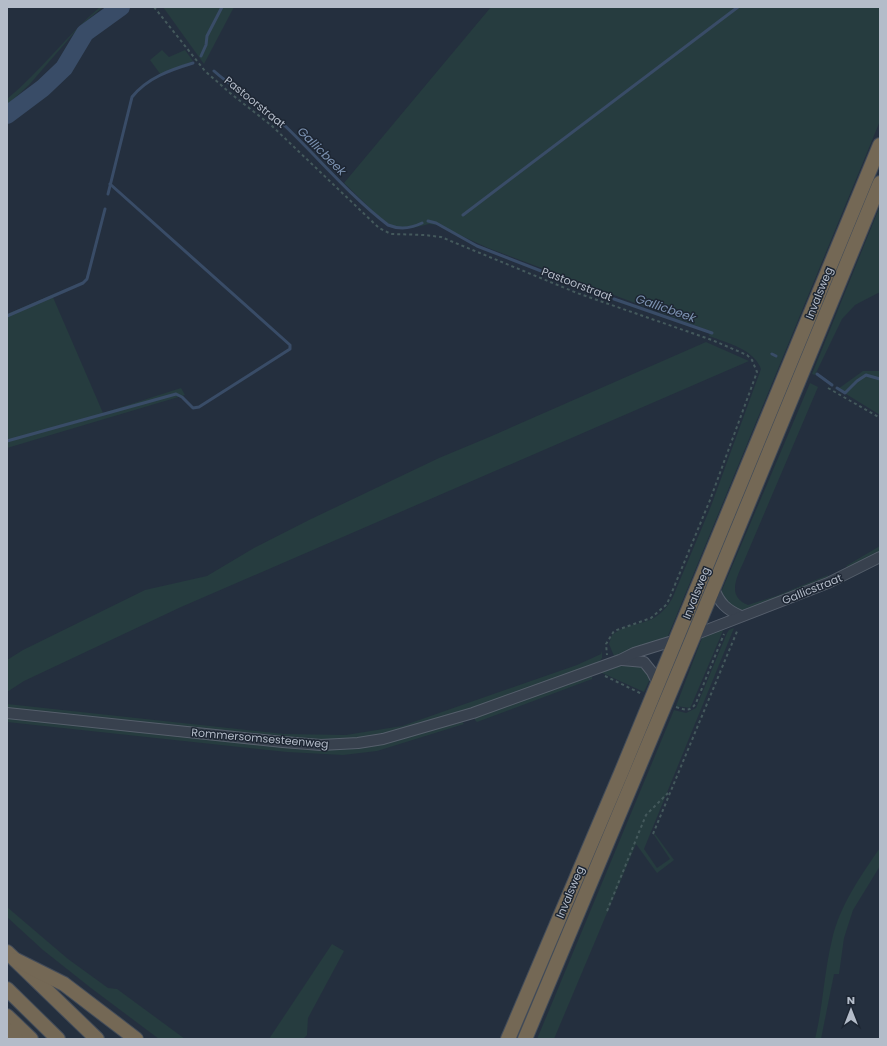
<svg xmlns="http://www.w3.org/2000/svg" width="887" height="1046" viewBox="0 0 887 1046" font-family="Poppins,sans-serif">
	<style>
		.green { fill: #263c3f }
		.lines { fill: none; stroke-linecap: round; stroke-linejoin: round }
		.stream { stroke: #394c67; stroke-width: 3 }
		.river { stroke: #394c67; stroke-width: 18 }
		.minor-casing { stroke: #565f6c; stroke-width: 12 }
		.highway-casing { stroke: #434c59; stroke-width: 16 }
		.path { stroke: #44595c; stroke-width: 2; stroke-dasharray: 3 3; stroke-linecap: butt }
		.minor { stroke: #38414e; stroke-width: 10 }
		.highway { stroke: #746855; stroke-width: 14 }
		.labels { text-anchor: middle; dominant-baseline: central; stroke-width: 3; stroke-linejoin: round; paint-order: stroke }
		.street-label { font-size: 11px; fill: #b4bcc9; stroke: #1d2633 }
		.water-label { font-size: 12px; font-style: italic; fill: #7c92b1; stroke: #1d2633 }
	</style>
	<rect width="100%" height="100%" fill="#242f3e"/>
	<g class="green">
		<path d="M100,7h3l-23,19 -51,59 -22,20v-6c34,-28 60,-64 93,-92z"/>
		<polygon points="163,7 234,7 204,64"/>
		<path d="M491,7h389v114l-212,515 -6,4 -48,16 -5,-12 3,-9c24,-18 40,-4 60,-36l39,-93 50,-137c-7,-20 -34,-26 -52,-33l1,-5 -222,-83 -50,-23 -9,-1 -16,4 -22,-1 -11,-9 -36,-35z"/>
		<polygon points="162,50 169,57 185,50 193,61 161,75 150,60"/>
		<polygon points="880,206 880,292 855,305 842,319 815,375 812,374"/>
		<polygon points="52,295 103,413 181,388 185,395 7,448 7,314"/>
		<polygon points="706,342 749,361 181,607 24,681 7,692 7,660 23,650 145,590 207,576 254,548 309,520 439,458 487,438"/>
		<polygon points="863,371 880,371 880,415 838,389"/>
		<path d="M810,383l8,4 -74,174c-7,16 -18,35 4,44l28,-9 52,-21 -1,5 -84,31c-9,-1 -14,-7 -21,-14v-7z"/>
		<polygon points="880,546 880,552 849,569 846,566"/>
		<polygon points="725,626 692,704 690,708 676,706 702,638 705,634"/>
		<polygon points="734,628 644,849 657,868 670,859 654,835 655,834 674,860 657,873 636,844 554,1039 537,1039 674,710 686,713 696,708 727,633 729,630"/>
		<path d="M602,651v7l-4,5c-97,32 -198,86 -304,76l-287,-31v-4l277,30 62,1 56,-9 175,-61 24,-11z"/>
		<path d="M620,665c13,0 26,-1 30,14l-6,13 -44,-20z"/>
		<polygon points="592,675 592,679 477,722 475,720 475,717"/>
		<polygon points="7,717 373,745 423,733 462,721 464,724 377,751 343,755 287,752 7,722"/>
		<path d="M880,848v18l-27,44 -9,28 -5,36h-5l-13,65h-6c8,-32 9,-67 17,-99 7,-33 29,-65 48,-92z"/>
		<polygon points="7,907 68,959 108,988 117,989 185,1039 159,1039 91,988 43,950 7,917"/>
		<polygon points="332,944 344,951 308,1018 307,1035 303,1039 269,1039"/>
	</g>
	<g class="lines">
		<g class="stream">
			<polyline points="201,56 206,45 207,36 222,7"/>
			<path d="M214,71c21,19 47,32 68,52 35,33 67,72 106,102 12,5 22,4 34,-2"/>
			<path d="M108,194l24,-97c15,-19 38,-27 61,-34"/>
			<polyline points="463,215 738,7"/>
			<polyline points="428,221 436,223 477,246 608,297"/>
			<polyline points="614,299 712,333"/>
			<polyline points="7,316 83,283 87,279 105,209"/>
			<polyline points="772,354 776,356"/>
			<polyline points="817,374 832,385"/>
			<polyline points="837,388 845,393 857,381 866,375 880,379"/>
			<polyline points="7,441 176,394 182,397 193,408 199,407 290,349 290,345 110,184"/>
		</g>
		<polyline class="river" points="7,115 43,88 64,68 85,33 121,7"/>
		<defs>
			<g id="minor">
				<path d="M714,588c5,15 13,22 27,28"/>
				<polyline points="694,635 828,583 880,557"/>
				<polyline points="622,660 644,662 652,672 658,684"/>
				<polyline points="7,713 283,742 321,745 358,743 383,739 473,713 620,660 634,653 676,640"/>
			</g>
			<g id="highway">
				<polyline points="7,952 97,1039"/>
				<polyline points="16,960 64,984 136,1039"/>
				<polyline points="7,989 58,1039"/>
				<polyline points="7,1016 31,1039"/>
				<polyline points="7,1030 16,1039"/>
				<polyline points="508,1039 621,773 880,145"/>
				<polyline points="525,1039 694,635 880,183"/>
			</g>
		</defs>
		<use href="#minor" class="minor-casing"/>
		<use href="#highway" class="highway-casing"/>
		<g class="path">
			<polyline points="154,7 205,71 230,93 272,126 379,228 391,234 425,235 441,237 577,293 712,340 747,355 752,360 757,372 749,394 710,500 667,604 651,618 614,631 606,644 607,655"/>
			<polyline points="828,388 880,418"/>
			<polyline points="605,676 642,694"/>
			<path d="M676,707c10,3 14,5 20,-4l28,-69"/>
			<polyline points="653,834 738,629"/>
			<polyline points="607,911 646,815 668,793"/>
		</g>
		<use href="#minor" class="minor"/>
		<use href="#highway" class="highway"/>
	</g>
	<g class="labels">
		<g class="street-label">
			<text transform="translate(255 102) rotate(39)">Pastoorstraat</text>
			<text transform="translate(577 284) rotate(21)">Pastoorstraat</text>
			<text transform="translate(819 293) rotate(-68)">Invalsweg</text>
			<text transform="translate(812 589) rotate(-22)">Gallicstraat</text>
			<text transform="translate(696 593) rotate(-68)">Invalsweg</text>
			<text transform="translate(260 738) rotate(5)">Rommersomsesteenweg</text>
			<text transform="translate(570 892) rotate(-67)">Invalsweg</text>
		</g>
		<g class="water-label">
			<text transform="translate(322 151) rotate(45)">Gallicbeek</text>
			<text transform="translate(666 308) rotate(19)">Gallicbeek</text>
		</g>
	</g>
	<rect width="887" height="1046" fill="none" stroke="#b4bcc9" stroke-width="16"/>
	<g transform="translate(851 1010)" stroke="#1d2633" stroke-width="3" paint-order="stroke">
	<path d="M0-3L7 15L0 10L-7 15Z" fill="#b4bcc9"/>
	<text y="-6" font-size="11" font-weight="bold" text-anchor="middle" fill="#b4bcc9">N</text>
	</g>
</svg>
